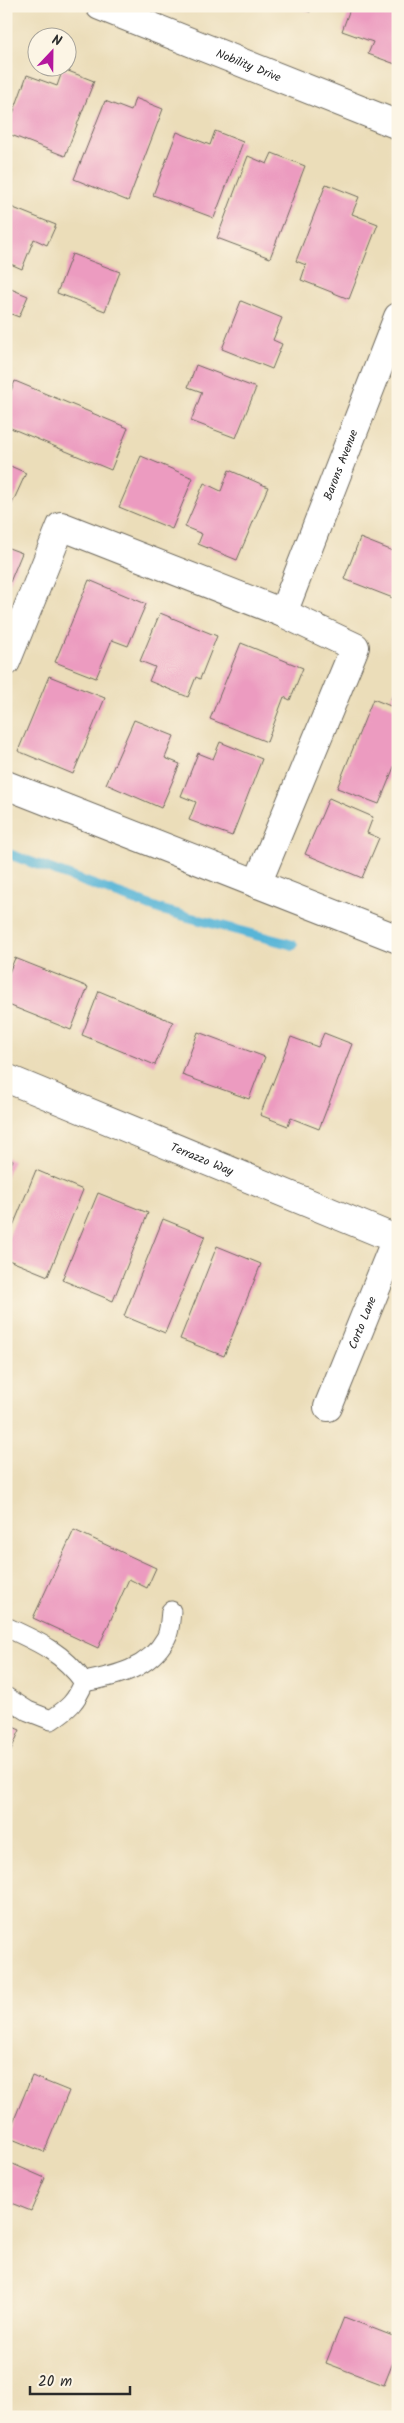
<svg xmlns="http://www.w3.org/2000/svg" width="404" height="2423" viewBox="0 0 404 2423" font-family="Kalam,sans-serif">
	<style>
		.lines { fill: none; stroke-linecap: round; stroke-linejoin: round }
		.stream { stroke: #59b5d7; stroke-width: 10 }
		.building { fill: #ec9bc0 }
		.lane-casing { stroke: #6e695d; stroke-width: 21 }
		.street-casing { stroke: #6e695d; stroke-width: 30 }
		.lane { stroke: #fff; stroke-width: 19 }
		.street { stroke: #fff; stroke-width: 28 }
		.labels { text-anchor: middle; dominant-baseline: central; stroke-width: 4.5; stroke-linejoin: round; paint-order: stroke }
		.street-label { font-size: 12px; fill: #2b2b2b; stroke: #fcf5e5 }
	</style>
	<rect width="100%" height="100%" fill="#fcf5e5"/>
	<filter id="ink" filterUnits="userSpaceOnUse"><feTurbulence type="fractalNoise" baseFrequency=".02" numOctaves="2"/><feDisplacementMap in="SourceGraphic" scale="10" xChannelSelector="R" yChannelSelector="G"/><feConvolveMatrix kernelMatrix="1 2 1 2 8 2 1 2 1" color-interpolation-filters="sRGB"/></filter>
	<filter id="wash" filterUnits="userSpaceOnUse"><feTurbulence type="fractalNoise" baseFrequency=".0096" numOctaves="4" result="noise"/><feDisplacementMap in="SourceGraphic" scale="20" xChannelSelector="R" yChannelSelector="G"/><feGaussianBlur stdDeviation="1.12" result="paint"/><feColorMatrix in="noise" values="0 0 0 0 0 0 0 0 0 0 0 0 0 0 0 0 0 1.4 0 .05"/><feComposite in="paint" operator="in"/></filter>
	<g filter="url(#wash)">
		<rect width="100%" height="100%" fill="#ebddb9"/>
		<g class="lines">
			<polyline class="stream" points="6,853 162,910 293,945"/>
		</g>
		<g id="blocks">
			<g class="building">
				<polygon points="295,6 312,6 310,12"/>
				<polygon points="351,6 389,6 398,10 398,65 368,54 373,42 342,31"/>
				<polygon points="63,69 94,81 65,156 6,133 27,75 57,86"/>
				<polygon points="135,98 163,109 128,201 74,179 105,101 131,111"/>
				<polygon points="215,131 243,142 214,218 153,195 177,132 210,145"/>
				<polygon points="272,153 305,166 270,258 217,238 248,156 267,164"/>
				<polygon points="326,184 359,197 352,214 378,224 349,299 301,280 306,265 296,261"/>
				<polygon points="6,205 56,225 47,245 34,239 22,269 6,262"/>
				<polygon points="72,254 120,272 105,311 57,293"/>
				<polygon points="6,287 28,296 19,317 6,312"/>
				<polygon points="241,301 282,318 273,340 282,344 272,369 222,349"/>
				<polygon points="196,365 256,388 236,438 191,421 202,392 188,387"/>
				<polygon points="15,381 128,428 111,470 6,426 6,402"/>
				<polygon points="141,456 193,478 172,529 119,507"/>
				<polygon points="6,464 26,473 6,517"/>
				<polygon points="229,470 268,487 237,560 198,544 202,534 185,527 204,483 221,491"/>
				<polygon points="360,538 398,553 398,600 344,579"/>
				<polygon points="6,547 22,553 10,582 6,581"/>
				<polygon points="89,580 146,604 128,646 112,640 96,678 55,662"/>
				<polygon points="160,613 217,636 200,679 196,677 188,697 149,681 155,667 140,661"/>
				<polygon points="241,643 303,668 290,700 284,697 267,742 210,719"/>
				<polygon points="49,676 105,698 73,774 18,751"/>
				<polygon points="398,683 398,702 391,699"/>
				<polygon points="373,699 398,709 398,757 379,804 337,788"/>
				<polygon points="134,720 174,736 165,758 180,764 161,808 106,784"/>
				<polygon points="220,742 262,759 232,836 189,820 196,802 181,796 198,753 213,759"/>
				<polygon points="329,798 373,817 367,833 379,838 362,878 305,854"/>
				<polygon points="15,958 88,987 71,1030 6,1004 6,980"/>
				<polygon points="99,991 173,1022 155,1065 82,1035"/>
				<polygon points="198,1032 265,1057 249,1099 182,1075"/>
				<polygon points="324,1033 352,1044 319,1129 291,1118 288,1126 260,1115 291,1037 318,1047"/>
				<polygon points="6,1157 13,1160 6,1177"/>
				<polygon points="36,1170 83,1190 48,1276 6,1259 6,1243"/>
				<polygon points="98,1193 148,1213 113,1301 62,1280"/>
				<polygon points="163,1219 205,1236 165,1333 124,1316"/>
				<polygon points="217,1246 261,1264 224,1356 180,1339"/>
				<polygon points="74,1530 156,1568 147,1588 129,1579 98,1648 33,1618"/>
				<polygon points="6,1724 20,1730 6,1761"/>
				<polygon points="32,2076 69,2091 44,2152 7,2137"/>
				<polygon points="6,2161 45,2178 31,2211 6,2201"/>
				<polygon points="344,2317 398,2338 398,2350 384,2385 326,2363"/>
			</g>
		</g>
	</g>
	<g filter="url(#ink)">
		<use href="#blocks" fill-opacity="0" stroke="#6e695d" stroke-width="1"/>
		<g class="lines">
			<defs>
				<g id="lane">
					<path d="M6,1627c33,15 56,25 78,55 -8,20 -15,26 -33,38l-23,-9 -22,-14"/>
					<path d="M84,1682c32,-6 65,-13 82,-44 4,-7 4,-19 5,-27"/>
				</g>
				<g id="street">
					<path id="s1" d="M100,6l298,119"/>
					<path id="s2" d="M283,613l115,-296"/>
					<polyline points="6,662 61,526 283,613 355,647 257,884"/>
					<polyline points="6,785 398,939"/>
					<path id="s3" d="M6,1078l392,162"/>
					<path id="s4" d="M328,1407l68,-168"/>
				</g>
			</defs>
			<use href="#lane" class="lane-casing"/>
			<use href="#street" class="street-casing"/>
			<use href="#lane" class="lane"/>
			<use href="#street" class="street"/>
		</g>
	</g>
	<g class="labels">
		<g class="street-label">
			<text stroke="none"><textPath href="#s1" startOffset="160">Nobility Drive</textPath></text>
			<text stroke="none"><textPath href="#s2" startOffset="159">Barons Avenue</textPath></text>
			<text stroke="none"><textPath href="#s3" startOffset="212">Terrazzo Way</textPath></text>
			<text stroke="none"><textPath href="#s4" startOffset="91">Corto Lane</textPath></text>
		</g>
	</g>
	<rect width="404" height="2423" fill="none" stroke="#fcf5e5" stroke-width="25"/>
	<g transform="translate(52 52) rotate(22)"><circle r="24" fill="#fcf5e5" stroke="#a8a49b"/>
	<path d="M0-4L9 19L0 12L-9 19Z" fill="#b5179e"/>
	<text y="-8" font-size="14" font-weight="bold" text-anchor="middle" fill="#2b2b2b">N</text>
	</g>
	<path d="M30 2386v8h100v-8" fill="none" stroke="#2b2b2b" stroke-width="2.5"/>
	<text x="38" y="2386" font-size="15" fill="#2b2b2b" stroke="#fcf5e5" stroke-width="4" paint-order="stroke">20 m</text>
</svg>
